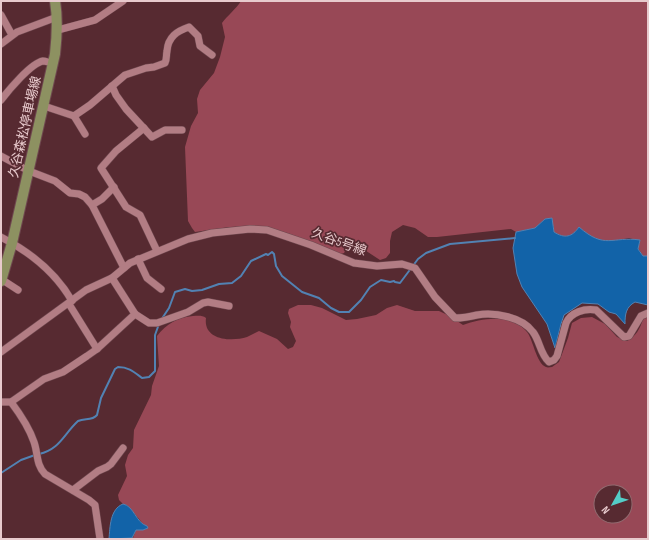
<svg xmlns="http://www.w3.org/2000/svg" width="649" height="540" viewBox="0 0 649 540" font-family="'Sofia Sans Condensed','Noto Sans JP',sans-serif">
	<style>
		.green { fill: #984856; fill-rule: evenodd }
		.water { fill: #1263a8; stroke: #5282b3 }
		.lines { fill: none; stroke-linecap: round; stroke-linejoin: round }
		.stream { stroke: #5282b3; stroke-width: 2 }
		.minor-casing { stroke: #6f484f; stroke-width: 8 }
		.major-casing { stroke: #6f484f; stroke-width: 12 }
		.minor { stroke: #b27d84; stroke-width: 7 }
		.major { stroke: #8d9161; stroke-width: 10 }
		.labels { text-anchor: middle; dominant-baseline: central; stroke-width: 3.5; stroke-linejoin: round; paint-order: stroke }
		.street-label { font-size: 13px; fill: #e8cacd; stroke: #572a31 }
	</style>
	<rect width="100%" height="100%" fill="#572a31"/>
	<g class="green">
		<path d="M241,1h407v255h-5l-5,-8 2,-7 -11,-3 -21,4 -10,-2 -10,-5 -9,-7c-7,9 -14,11 -25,4v-5l-9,-8 -10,9 -19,4 -5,-3 -74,8h-9l-13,-9 -12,-3 -11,7 -2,9v12l-4,5 -6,2 -26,-17 -5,2 -5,8 -6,2 -72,-29 -36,1 -35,5 -3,-4 -4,-7 -3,-74 6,-21 7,-13 -1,-14 3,-9 14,-17 6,-16 5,-20 -3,-14c6,-8 14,-14 19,-22z"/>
		<path d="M298,305h13l11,3 24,12 11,-1 19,-4 11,-7 10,-3 18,6h24l13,6 5,4 6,4c20,-7 48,-12 64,7 6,7 9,31 19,35 2,1 4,0 6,0l7,-5 9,-24 4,-15 9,-5 11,-1 13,7 12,13 10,4c9,-5 13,-12 16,-22l5,-2v222h-519l4,-1 3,-8h7l1,-5 -16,-19 -5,-2 -4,-4 -1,-5 9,-19 -2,-11 3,-10 5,-7 1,-18 17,-35 1,-9 7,-20 -2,-30c9,-12 21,-19 36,-20 5,0 9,-1 13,2 -3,22 25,24 41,19 4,-2 8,-4 12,-6l18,8 11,10 5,-2 3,-6 -6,-14 1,-5 -3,-9 1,-4zM601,492h24v24h-24z"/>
	</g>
	<g class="water">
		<path d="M552,218l2,14c11,7 18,5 25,-5 26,23 33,9 61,13l-2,9 5,7h5v49l-13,-3c-9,5 -10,12 -10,22l-9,-10 -7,-2 -11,-8 -16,-1 -18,12 -3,9 -6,24 -8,-24 -25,-37 -5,-13 -4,-26 3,-16 19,-4 10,-9z"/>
		<path d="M123,504c11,2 13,19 24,22l1,2 -5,2h-7l-4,8 -23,1c1,-12 1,-30 14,-35z"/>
	</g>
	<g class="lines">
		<g class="stream">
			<polyline points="161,320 169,308 175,292 185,289 192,291 202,290 219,284 232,283 241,276 251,261 266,254 268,255 272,252 274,254 276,266 282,276 302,292 319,298 331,308 339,312 349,312 361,300 370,287 381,280 390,282 394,281 395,282 400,283 418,259 426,253 450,244 515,238"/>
			<path d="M39,454c21,-5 24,-19 39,-33 7,-3 14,0 19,-6l4,-17 14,-29 3,-2c11,0 16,5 24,11l7,-1 6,-6v-36l4,-11"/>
			<polyline points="1,473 21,460 35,455"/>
		</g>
		<defs>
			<g id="minor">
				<polyline points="1,15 12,35"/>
				<polyline points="58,30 95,20 123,1"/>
				<polyline points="1,44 17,32 57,17"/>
				<polyline points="112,86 116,95 126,109 152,137 165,130 182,130"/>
				<path d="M1,100c7,-9 30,-37 42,-39 3,0 7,2 10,2"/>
				<path d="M44,106l30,10 16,-11 35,-30 21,-7 8,-1 11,-4c2,-4 1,-7 2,-12 1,-14 10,-20 22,-24l9,9 2,10 12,9"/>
				<polyline points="74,116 85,134"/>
				<polyline points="144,128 116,151 101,168 126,207 140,215 157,251"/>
				<polyline points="1,156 29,171 55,181 70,193 79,194 85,197 92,205 124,268"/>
				<polyline points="92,205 102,199 114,187"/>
				<path d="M1,237c29,15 55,36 71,64"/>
				<polyline points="138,259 147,278 161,289"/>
				<polyline points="1,279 18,290"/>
				<polyline points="69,304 97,349"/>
				<polyline points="135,314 149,323 157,323 188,312 203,303 208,302 229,306"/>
				<path d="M1,352l85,-62 26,-12 18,-15 58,-24 24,-6 38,-4 17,1 44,15 43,18 23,3 25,-2 13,4 20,29 20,21c8,0 14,-1 22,-3 18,-3 45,2 56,17 7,9 7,22 16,30l5,-2 3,-4 9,-33c5,-11 19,-15 30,-13l28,27 5,-1 12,-20 7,-3"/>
				<path d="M1,402h10c9,12 18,25 23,40 4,11 2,23 11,32l44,26 6,5 5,34"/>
				<polyline points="11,402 44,379 63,372 87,356 97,349 135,314 112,278"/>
				<polyline points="73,490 98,471 107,467 111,464 123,448"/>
			</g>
			<path id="major" d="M1,281l11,-38 43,-189c2,-18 3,-35 0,-53"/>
		</defs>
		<use href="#minor" class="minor-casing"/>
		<use href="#major" class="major-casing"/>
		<use href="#minor" class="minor"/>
		<use href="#major" class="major"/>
	</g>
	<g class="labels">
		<g class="street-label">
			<text transform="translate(25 127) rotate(-77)">久谷森松停車場線</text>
			<text transform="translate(339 242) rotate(20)">久谷5号線</text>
		</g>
	</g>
	<rect width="649" height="540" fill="none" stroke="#e8cacd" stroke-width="4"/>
	<g transform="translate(613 504) rotate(230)"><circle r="19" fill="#572a31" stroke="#916a6f"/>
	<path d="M0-3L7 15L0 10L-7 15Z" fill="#54cdc7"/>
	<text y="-6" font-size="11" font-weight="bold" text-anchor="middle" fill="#e8cacd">N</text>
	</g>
</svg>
